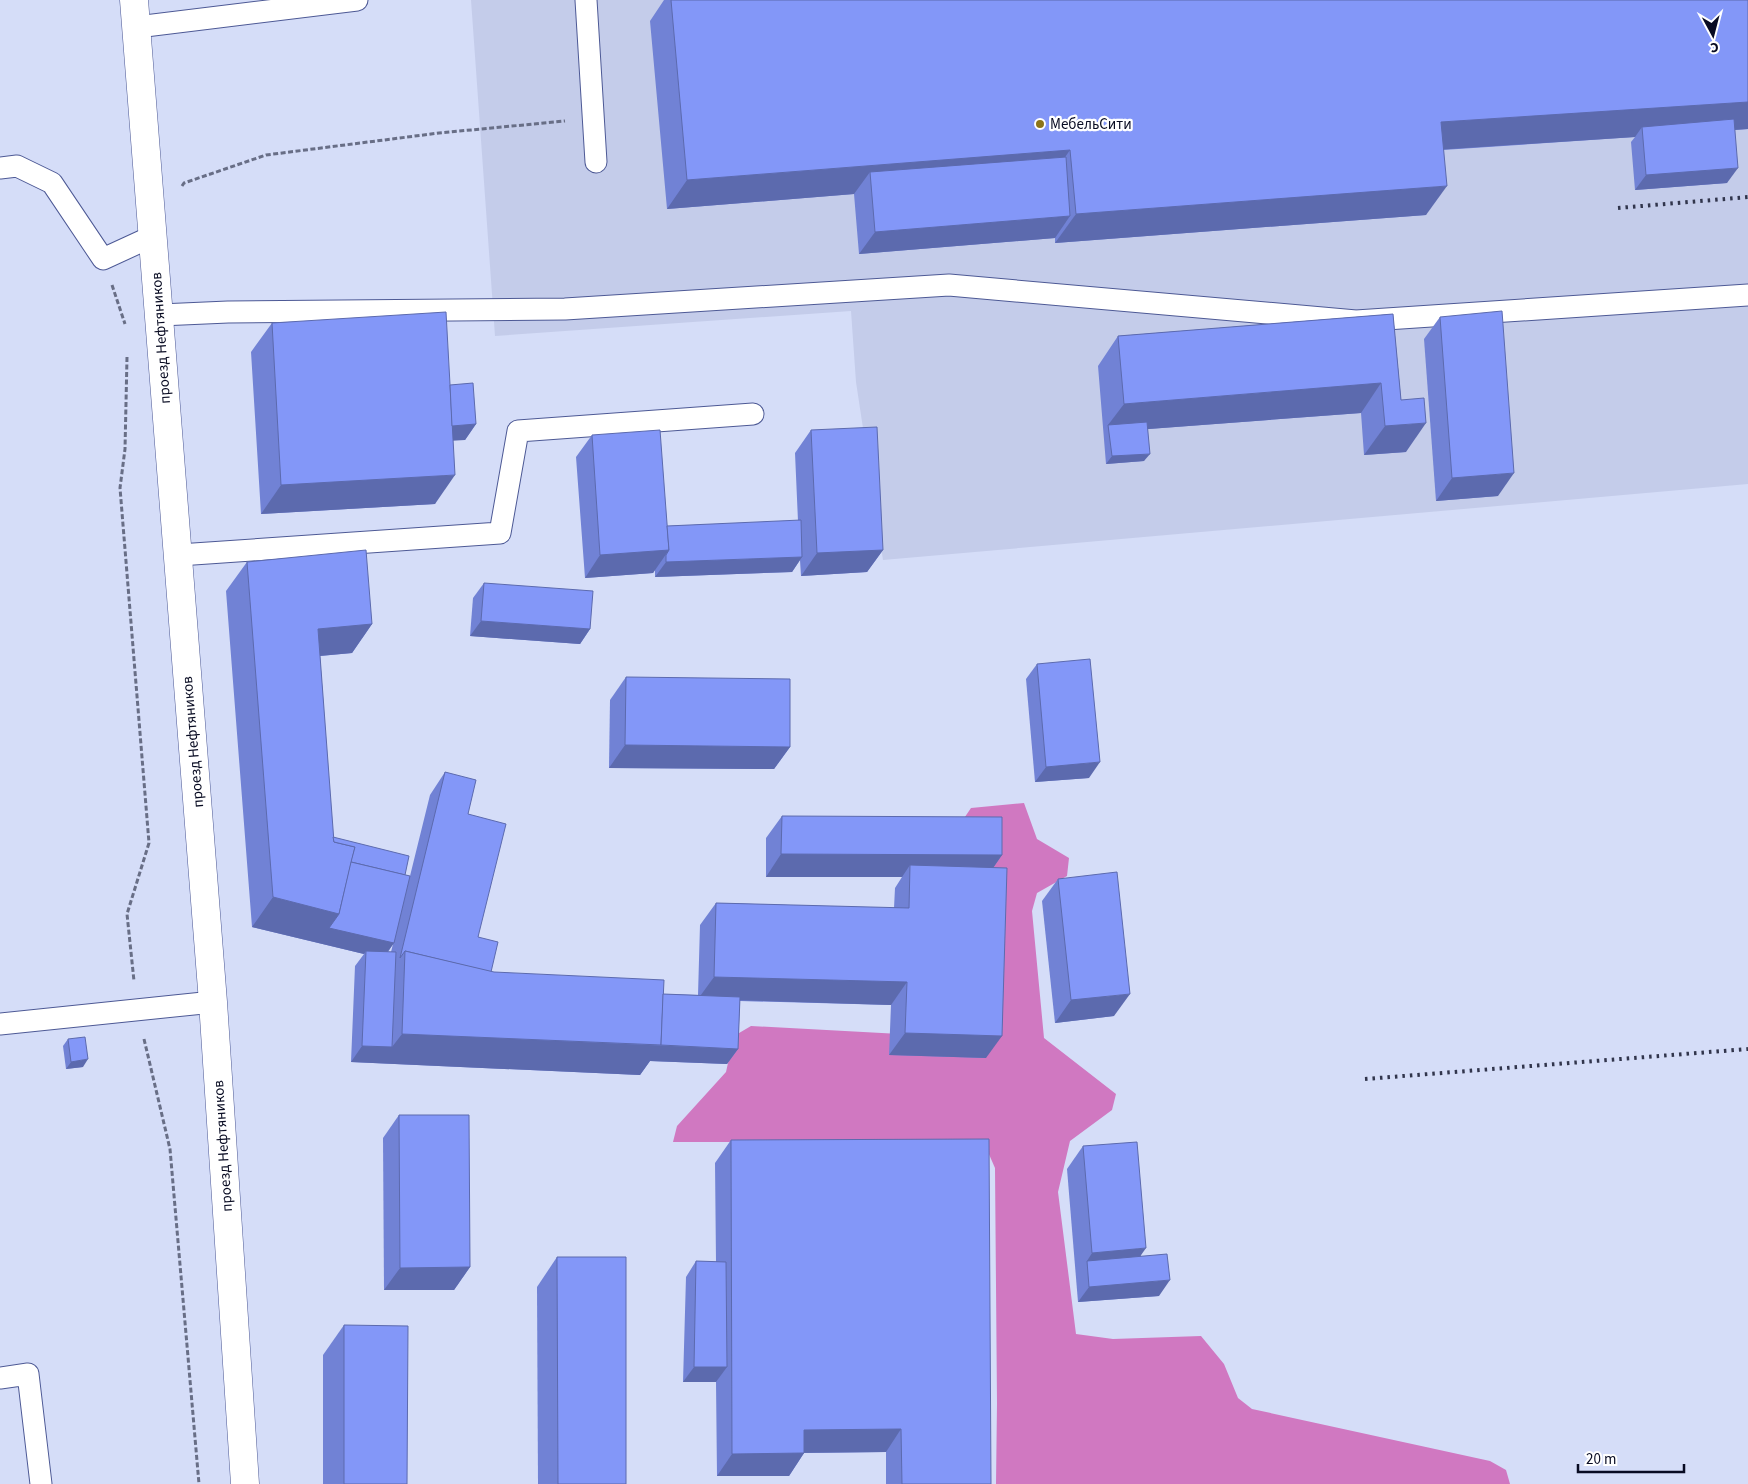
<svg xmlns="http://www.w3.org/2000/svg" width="1748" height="1484" viewBox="0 0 1748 1484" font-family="'Source Sans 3',sans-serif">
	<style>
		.built { fill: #c4ccea }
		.forest { fill: #d078c1 }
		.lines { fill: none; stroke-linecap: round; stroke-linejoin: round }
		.service-casing { stroke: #4d5995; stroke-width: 23 }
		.minor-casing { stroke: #4d5995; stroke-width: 29 }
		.path { stroke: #686e86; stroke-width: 3; stroke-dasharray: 5 2.5; stroke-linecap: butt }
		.service { stroke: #fff; stroke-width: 21 }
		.minor { stroke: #fff; stroke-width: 28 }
		.rail { stroke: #31354c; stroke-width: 4; stroke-dasharray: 2.5 5; stroke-linecap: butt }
		.wall { fill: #7182d5; fill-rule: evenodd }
		.shaded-wall { fill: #5c6aae }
		.building { fill: #8397f8; stroke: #5c6aae }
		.poi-dot { fill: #8c7418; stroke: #fff; stroke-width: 2 }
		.labels { text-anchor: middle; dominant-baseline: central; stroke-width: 4.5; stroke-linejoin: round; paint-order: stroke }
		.poi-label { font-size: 15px; fill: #080b22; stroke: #fff; text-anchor: start }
		.street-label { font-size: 15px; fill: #080b22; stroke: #fff }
	</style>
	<rect width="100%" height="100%" fill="#d5ddf8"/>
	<polygon class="built" points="471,0 1748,0 1748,484 883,560 856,382 851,311 495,336"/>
	<polygon class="forest" points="1024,803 1037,839 1069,858 1067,876 1037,893 1032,911 1044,1038 1116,1094 1112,1110 1070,1141 1058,1192 1076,1334 1113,1339 1201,1336 1224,1364 1238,1398 1252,1409 1490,1461 1506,1470 1510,1484 996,1484 997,1403 995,1168 988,1152 953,1142 673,1142 677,1126 726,1072 734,1036 751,1026 900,1034 952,836 971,808"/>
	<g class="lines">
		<defs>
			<g id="service">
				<polyline points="586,0 596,162"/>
				<polyline points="137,27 357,0"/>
				<polyline points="0,168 17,166 52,183 103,259 153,236"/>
				<polyline points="160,315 228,312 565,309 949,285 1356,321 1748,295"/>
				<polyline points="179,555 500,533 518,431 753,414"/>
				<polyline points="0,1024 213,1002"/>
				<polyline points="0,1378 28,1374 41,1484"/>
			</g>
			<polyline id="minor" points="134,0 213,1002 245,1484"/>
		</defs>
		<use href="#service" class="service-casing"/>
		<use href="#minor" class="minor-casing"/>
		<g class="path">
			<polyline points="182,186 184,183 266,155 439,133 565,121"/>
			<polyline points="112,285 125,324"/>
			<polyline points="127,357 125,449 120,488 149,843 127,914 134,981"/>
			<polyline points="144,1039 170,1149 199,1484"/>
		</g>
		<use href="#service" class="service"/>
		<use href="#minor" class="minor"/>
		<g class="rail">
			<polyline points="1618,208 1748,197"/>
			<polyline points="1365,1079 1748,1049"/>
		</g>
	</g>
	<g class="wall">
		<polygon points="664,0 1748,0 1748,129 1735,130 1727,183 1635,190 1631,142 1635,137 1443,150 1426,215 1055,243 1055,238 859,254 854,194 667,209 650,21"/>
		<polygon points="1393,314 1406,452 1364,455 1361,413 1148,429 1144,461 1106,464 1098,366 1118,336"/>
		<polygon points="1440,317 1498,496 1436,501 1424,339"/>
		<polygon points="272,323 450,385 476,424 465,440 453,440 435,504 261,514 251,352"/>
		<polygon points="811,430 883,550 867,572 801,576 800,560 792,572 655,577 655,570 653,573 585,578 576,457 592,435 667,526 798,521 795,453"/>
		<path d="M247,562l125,62 -20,29 -32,3 13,181 72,38 5,1 20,-81 15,-23 23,42 10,123 13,35 172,22 35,1 2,-70 16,-22 178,5 1,-20 7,-11h-136v-39l16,-22 220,39 -9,13 -7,190 -97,-3 2,-50 -151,-4 -2,48 -11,15 -77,-3 -10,14 -289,-13 4,-96 9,-12 -112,-27 -26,-336zM393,944l-2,8h-3z"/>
		<polygon points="484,583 590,629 580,644 470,636 473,598"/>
		<polygon points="1037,664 1089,778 1035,782 1026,679"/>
		<polygon points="626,677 790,747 774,769 609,768 610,700"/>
		<polygon points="1058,879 1114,1016 1055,1023 1042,901"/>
		<polygon points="68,1039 83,1067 66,1069 63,1046"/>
		<polygon points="399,1115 470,1267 454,1290 384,1290 383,1138"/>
		<polygon points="731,1140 991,1484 886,1484 886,1452 804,1453 789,1476 717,1476 716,1382 683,1382 686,1277 696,1261 716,1262 715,1163"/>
		<polygon points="1083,1146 1141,1256 1159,1296 1078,1302 1067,1169"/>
		<polygon points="557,1257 626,1484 538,1484 537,1287"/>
		<polygon points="344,1325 407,1484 323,1484 323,1355"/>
	</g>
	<g class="shaded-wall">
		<polygon points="1748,102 1748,129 1643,136 1642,127 1635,137 1420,151 1441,122"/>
		<polygon points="1070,150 1050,179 870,172 854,194 667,209 687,180"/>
		<polygon points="1738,168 1727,183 1635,190 1646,175"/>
		<polygon points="1447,186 1426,215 1055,243 1076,214"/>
		<polygon points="1070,216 1055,238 859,254 875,232"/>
		<polygon points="1381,383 1361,413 1109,432 1108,425 1124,404"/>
		<polygon points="1426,423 1406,452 1364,455 1385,426"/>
		<polygon points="476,424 465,440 431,442 442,427"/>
		<polygon points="1150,454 1144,461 1106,464 1112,456"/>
		<polygon points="1514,473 1498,496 1436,501 1452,478"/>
		<polygon points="455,475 435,504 261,514 281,485"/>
		<polygon points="669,550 653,573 585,578 600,555"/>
		<polygon points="883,550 867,572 801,576 817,553"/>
		<polygon points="802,557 792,572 655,577 666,562"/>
		<polygon points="481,621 590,629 580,644 470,636"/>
		<polygon points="372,624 352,653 297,658 318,629"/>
		<polygon points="625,745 790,747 774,769 609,768"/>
		<polygon points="1100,762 1089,778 1035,782 1046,767"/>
		<polygon points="781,854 1002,855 986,878 910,865 902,877 766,877"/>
		<polygon points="273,897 339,914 394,943 383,958 366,951 364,954 252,927"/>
		<polygon points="714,977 907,982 891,1005 698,999"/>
		<polygon points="1130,994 1114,1016 1055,1023 1071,1000"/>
		<polygon points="905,1033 1002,1036 986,1058 889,1055"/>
		<polygon points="402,1034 738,1049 727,1064 650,1061 640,1075 351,1062 362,1046 392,1047"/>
		<polygon points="88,1059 83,1067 66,1069 71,1062"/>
		<polygon points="1146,1248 1130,1271 1087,1261 1092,1253"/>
		<polygon points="470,1267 454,1290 384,1290 400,1268"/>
		<polygon points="1170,1280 1159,1296 1078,1302 1089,1287"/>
		<polygon points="694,1367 727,1367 716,1382 683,1382"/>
		<polygon points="901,1429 886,1452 789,1453 804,1430"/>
		<polygon points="804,1453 789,1476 717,1476 732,1454"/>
	</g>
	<g class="building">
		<polygon points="671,0 1748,0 1748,102 1441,122 1447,186 1076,214 1070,150 687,180"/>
		<polygon points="1734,119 1738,168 1646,175 1642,127"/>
		<polygon points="1066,157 1070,216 875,232 870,172"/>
		<polygon points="1502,311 1514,473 1452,478 1440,317"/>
		<polygon points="446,312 455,475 281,485 272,323"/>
		<polygon points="1393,314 1401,400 1424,398 1426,423 1385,426 1381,383 1124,404 1118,336"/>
		<polygon points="473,383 476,424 452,426 450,385"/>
		<polygon points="1147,422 1150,454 1112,456 1108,425"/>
		<polygon points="877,427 883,550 817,553 811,430"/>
		<polygon points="660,430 669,550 600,555 592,435"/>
		<polygon points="801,520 802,557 666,562 666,555 669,550 667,526"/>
		<polygon points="366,550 372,624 318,629 334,842 355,847 339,914 273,897 247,562"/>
		<polygon points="484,583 593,591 590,629 481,621"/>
		<polygon points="1090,659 1100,762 1046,767 1037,664"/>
		<polygon points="626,677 790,679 790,747 625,745"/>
		<polygon points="445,772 476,780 468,814 506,824 478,937 498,942 491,972 405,951 400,958"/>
		<polygon points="782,816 1002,817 1002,855 781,854"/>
		<polygon points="333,837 409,856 405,875 351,862 355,847 334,842"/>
		<polygon points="351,862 410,876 394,943 329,928 339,914"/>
		<polygon points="910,865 1007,868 1002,1036 905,1033 907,982 714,977 716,903 909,908"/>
		<polygon points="1117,872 1130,994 1071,1000 1058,879"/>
		<polygon points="366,951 396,952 392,1047 362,1046"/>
		<polygon points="405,951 494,972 664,980 661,1045 402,1034"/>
		<polygon points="663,994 740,997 738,1049 661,1045"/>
		<polygon points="85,1037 88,1059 71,1062 68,1039"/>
		<polygon points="399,1115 469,1115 470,1267 400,1268"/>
		<polygon points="989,1139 991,1484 902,1484 901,1429 804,1430 804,1453 732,1454 731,1140"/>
		<polygon points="1137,1142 1146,1248 1092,1253 1083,1146"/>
		<polygon points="1167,1254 1170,1280 1089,1287 1087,1261"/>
		<polygon points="557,1257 626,1257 626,1484 558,1484"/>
		<polygon points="696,1261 726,1262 727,1367 694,1367"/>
		<polygon points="344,1325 408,1326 407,1484 344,1484"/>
	</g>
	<circle class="poi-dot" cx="1040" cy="124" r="5"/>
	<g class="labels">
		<g class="poi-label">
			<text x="1050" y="124">МебельСити</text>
		</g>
		<g class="street-label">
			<text transform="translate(161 338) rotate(-94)">проезд Нефтяников</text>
			<text transform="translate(193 742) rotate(-95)">проезд Нефтяников</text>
			<text transform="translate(223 1146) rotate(-94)">проезд Нефтяников</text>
		</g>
	</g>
	<g transform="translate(1713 35) rotate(173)" stroke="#ffffff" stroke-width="4" paint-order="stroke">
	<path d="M0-4L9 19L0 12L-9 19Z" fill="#080b22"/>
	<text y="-8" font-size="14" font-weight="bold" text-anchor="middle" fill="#080b22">С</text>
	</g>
	<path d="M1578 1464v8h106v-8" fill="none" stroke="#080b22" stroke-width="2.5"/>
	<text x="1586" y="1464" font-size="15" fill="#080b22" stroke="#ffffff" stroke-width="4" paint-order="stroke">20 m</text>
</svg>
